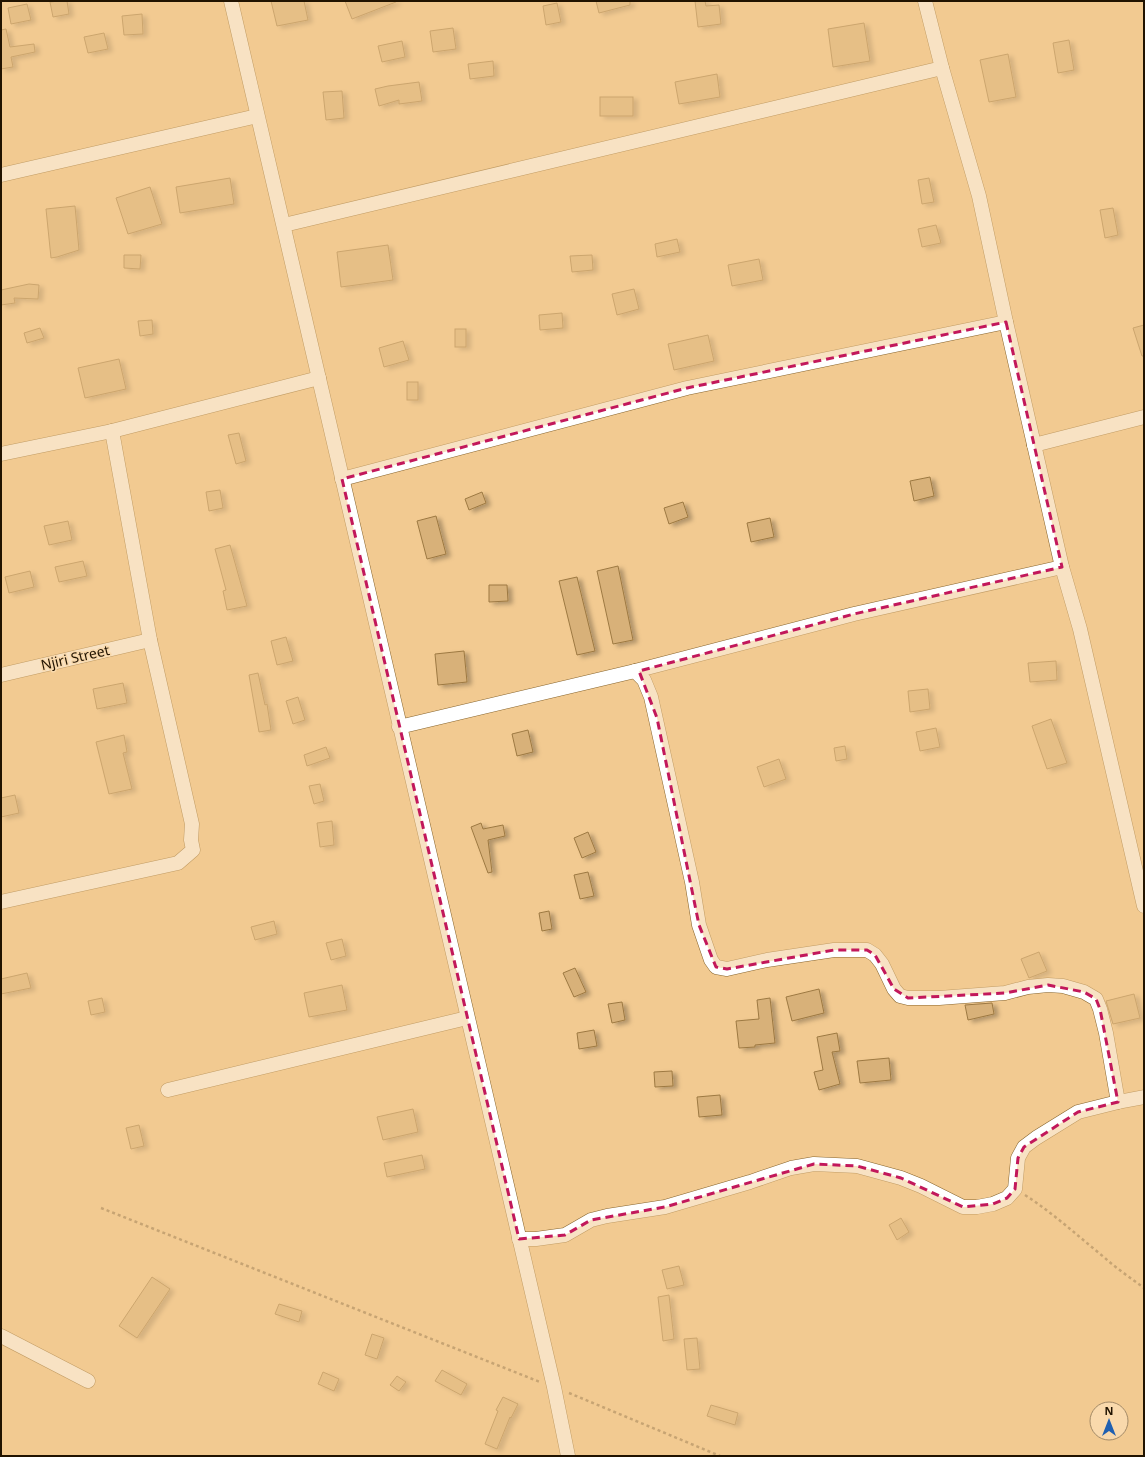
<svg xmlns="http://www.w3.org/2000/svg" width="1145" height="1457" viewBox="0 0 1145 1457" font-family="'Noto Sans',sans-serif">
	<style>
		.building { fill: #d8b179; stroke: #9d7942; filter: url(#shadow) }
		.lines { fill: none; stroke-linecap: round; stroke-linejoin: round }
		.minor-casing { stroke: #87642c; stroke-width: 15 }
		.path { stroke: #92764e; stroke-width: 2.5; stroke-dasharray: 3 3; stroke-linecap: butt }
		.minor { stroke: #fff; stroke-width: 14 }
		.marked { fill: none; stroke: #c2185b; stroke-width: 3; stroke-dasharray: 8 5; stroke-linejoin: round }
		.labels { text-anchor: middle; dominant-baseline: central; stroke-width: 3; stroke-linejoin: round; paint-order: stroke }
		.street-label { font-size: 14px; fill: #211300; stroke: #f9d9ac }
	</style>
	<defs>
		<filter id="shadow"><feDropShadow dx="4.5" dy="2.5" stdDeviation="2" flood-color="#0004"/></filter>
	</defs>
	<rect width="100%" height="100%" fill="#f2ca91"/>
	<g class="building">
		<polygon points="59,1 67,1 69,14 53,17 50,2"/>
		<polygon points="271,1 304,1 308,20 277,26"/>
		<polygon points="345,1 396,1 396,2 352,19"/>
		<polygon points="596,1 630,1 630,5 599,13"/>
		<polygon points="695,1 705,1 706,6 719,5 721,24 698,27"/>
		<polygon points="557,3 561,22 546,25 543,6"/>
		<polygon points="27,4 31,20 11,24 8,8"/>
		<polygon points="142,14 143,34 124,35 122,16"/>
		<polygon points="864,23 870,61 833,67 828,29"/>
		<polygon points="453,28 456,49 433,52 430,31"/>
		<polygon points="6,29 10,47 34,44 35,52 11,57 13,67 1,69 1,30"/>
		<polygon points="104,33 108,49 88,53 84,37"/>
		<polygon points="1069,40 1074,70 1058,73 1053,43"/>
		<polygon points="402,41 405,57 382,62 378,46"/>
		<polygon points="1008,54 1016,97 989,102 980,60"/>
		<polygon points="493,61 494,76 470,79 468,64"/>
		<polygon points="717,74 720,97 679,104 675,82"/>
		<polygon points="419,82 422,101 399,104 399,100 379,106 375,89 388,86"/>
		<polygon points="342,91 344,118 326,120 323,92"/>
		<rect x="600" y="97" width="33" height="19"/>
		<polygon points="230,178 234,204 180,213 176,187"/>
		<polygon points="929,178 934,202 922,204 918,180"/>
		<polygon points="150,187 162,224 128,234 116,198"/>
		<polygon points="75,206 79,250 57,257 51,258 46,209"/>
		<polygon points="1113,208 1118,235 1105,238 1100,210"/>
		<polygon points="936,225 941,243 922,247 918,229"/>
		<polygon points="677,239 680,252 657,257 655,244"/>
		<polygon points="388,245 393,280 341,287 337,252"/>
		<polygon points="124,255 141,255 140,269 124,268"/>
		<polygon points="592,255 593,270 572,272 570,256"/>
		<polygon points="759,259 763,280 732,286 728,265"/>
		<polygon points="29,284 39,285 38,299 14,298 15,303 1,305 1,290"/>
		<polygon points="634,289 639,309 617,315 612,294"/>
		<polygon points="562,313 563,328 540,330 539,315"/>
		<polygon points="152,320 153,334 140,336 138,321"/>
		<polygon points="1144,325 1144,356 1142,356 1133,328"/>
		<polygon points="40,328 44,338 27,343 24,333"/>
		<rect x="455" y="329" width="11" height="18"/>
		<polygon points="708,335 714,361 674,370 668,344"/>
		<polygon points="403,341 409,360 384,367 379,348"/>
		<polygon points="119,359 126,389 85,398 78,368"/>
		<rect x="407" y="382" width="11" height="18"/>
		<polygon points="239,433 246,461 236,464 228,435"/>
		<polygon points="930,477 934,496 914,501 910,481"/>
		<polygon points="220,490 223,508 209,511 206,492"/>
		<polygon points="482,492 486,503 469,510 465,499"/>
		<polygon points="683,502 688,517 669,524 664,508"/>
		<polygon points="436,516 446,554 427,559 417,521"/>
		<polygon points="770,518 774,537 751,542 747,523"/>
		<polygon points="68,521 72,540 49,545 44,526"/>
		<polygon points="230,545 247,606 227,610 223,591 226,590 215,549"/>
		<polygon points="83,561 87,576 59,582 55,567"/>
		<polygon points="618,566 633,640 613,644 597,571"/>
		<polygon points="30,571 34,587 9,593 5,577"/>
		<polygon points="577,577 595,651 577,655 559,581"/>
		<polygon points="489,585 507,585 508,601 489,602"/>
		<polygon points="286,637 293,661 277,665 271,641"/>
		<polygon points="464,651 467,682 438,685 435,654"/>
		<polygon points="1056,661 1057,680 1030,682 1028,663"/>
		<polygon points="258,673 265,705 267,704 271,730 259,732 249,675"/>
		<polygon points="123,683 127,703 97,709 93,689"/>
		<polygon points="928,689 930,709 910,712 908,691"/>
		<polygon points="298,697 305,720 293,724 286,701"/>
		<polygon points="1051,719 1067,763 1047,769 1032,726"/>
		<polygon points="936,728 940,747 920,751 916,732"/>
		<polygon points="528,730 533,752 517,756 512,734"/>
		<polygon points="124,735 127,752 123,753 132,789 109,794 96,742"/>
		<polygon points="845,746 847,759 836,761 834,748"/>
		<polygon points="326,747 330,758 307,766 304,755"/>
		<polygon points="779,759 786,779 764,787 757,767"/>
		<polygon points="320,784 324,801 314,804 309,786"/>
		<polygon points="15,795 19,813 1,817 1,798"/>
		<polygon points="332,821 334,845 320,847 317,823"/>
		<polygon points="481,823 483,829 503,825 505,836 488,840 492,872 488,873 471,827"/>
		<polygon points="588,832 596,852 582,858 574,838"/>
		<polygon points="588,872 594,896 580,899 574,875"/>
		<polygon points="549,911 552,929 542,931 539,913"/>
		<polygon points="274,921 277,934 255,940 251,927"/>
		<polygon points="342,939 346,956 331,960 326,943"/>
		<polygon points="1039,952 1047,971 1029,978 1021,959"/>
		<polygon points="575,968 586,992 574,997 563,973"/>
		<polygon points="27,973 31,988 1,994 1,979"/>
		<polygon points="342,985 347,1010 309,1017 304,993"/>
		<polygon points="819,989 824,1013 792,1021 786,997"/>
		<polygon points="1134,994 1140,1018 1113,1024 1106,1001"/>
		<polygon points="102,998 105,1012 91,1015 88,1001"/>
		<polygon points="770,998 775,1043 755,1045 755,1047 739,1048 736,1021 759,1019 757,1000"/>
		<polygon points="622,1002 625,1020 612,1023 608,1004"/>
		<polygon points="992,1003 994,1014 968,1020 965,1005"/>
		<polygon points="594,1030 597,1046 579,1049 577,1033"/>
		<polygon points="837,1033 840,1051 832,1052 840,1084 819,1090 814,1072 823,1070 817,1037"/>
		<polygon points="889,1058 891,1080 860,1083 857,1061"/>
		<polygon points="672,1071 673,1086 655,1087 654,1072"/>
		<polygon points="720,1095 722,1115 699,1117 697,1097"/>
		<polygon points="413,1109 418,1132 383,1140 377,1117"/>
		<polygon points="139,1125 144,1146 131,1149 126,1128"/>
		<polygon points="422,1155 425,1169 387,1177 384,1163"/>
		<polygon points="901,1218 909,1232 897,1240 889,1225"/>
		<polygon points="679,1266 684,1285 667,1289 662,1270"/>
		<polygon points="152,1277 170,1289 137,1338 119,1326"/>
		<polygon points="669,1295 674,1339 663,1341 658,1297"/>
		<polygon points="279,1304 302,1311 299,1322 275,1314"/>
		<polygon points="372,1334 384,1338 377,1359 365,1355"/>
		<polygon points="697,1338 700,1369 687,1370 684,1339"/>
		<polygon points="442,1370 467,1384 461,1395 435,1381"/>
		<polygon points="323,1372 339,1379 334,1391 318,1384"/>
		<polygon points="397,1376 406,1382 399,1391 390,1385"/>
		<polygon points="503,1397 518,1404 511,1418 510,1417 497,1449 485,1444 498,1411 496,1410"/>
		<polygon points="711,1405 738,1413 735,1425 707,1416"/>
	</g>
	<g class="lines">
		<defs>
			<g id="minor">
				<polyline points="231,1 554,1387 568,1456"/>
				<polyline points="925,1 942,68 979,196 1006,322 1062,567 1080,629 1144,906"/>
				<polyline points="1,175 257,116"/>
				<polyline points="284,225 942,68"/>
				<polyline points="1034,445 1144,417"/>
				<polyline points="1,454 112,431 319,378"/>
				<polyline points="342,479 687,388 1006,322"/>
				<polyline points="635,671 644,680 651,697 692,882 699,925 711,960 716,967 727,969 767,960 834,950 867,950 875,955 882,964 894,989 900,996 908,998 939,998 1005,993 1028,987 1048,985 1063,986 1084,992 1096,999 1100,1009 1106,1033 1118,1102"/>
				<polyline points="1,675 150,640"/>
				<polyline points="399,727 635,671 854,614 1062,567"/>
				<polyline points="1,902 178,863 193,850 191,840 192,824 150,640 112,431"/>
				<polyline points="168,1090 467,1018"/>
				<polyline points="519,1239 536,1239 565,1235 591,1220 607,1216 665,1207 750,1182 791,1168 814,1164 857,1166 901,1178 921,1186 963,1207 977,1207 993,1204 1007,1198 1015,1189 1018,1158 1024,1147 1036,1138 1078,1112 1118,1102 1144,1097"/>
				<polyline points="1,1336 88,1381"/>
			</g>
		</defs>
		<use href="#minor" class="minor-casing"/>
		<g class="path">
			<path d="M1025,1195c29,19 53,41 80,63 12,11 26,20 39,30"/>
			<polyline points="101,1208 540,1382"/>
			<polyline points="569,1393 720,1456"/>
		</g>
		<use href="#minor" class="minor"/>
	</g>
	<path d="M0 0H1145V1457H0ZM1006,322l56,245 -208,47 -215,57 18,47 42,207 17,42 11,2 107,-19h33l8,5 19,34 14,9 97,-5 43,-8 36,7 12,7 4,10 18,93 -40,10 -54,35 -6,11 -3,31 -8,9 -14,6 -30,3 -62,-29 -44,-12 -43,-2 -149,43 -74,13 -26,15 -46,4 -177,-760 345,-91z" fill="#f2ca91" fill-opacity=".55" fill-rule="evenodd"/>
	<path class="marked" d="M1006,322l56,245 -208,47 -215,57 18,47 42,207 17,42 11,2 107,-19h33l8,5 19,34 14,9 97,-5 43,-8 36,7 12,7 4,10 18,93 -40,10 -54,35 -6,11 -3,31 -8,9 -14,6 -30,3 -62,-29 -44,-12 -43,-2 -149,43 -74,13 -26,15 -46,4 -177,-760 345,-91z"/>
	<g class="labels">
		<g class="street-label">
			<text transform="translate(75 657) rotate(-13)">Njiri Street</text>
		</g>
	</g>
	<rect width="1145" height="1457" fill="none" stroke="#211300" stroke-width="4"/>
	<g transform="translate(1109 1421)"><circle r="19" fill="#f9d9ac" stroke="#a38a67"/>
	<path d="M0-3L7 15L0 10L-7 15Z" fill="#2060b1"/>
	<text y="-6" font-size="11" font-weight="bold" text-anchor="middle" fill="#211300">N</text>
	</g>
</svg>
